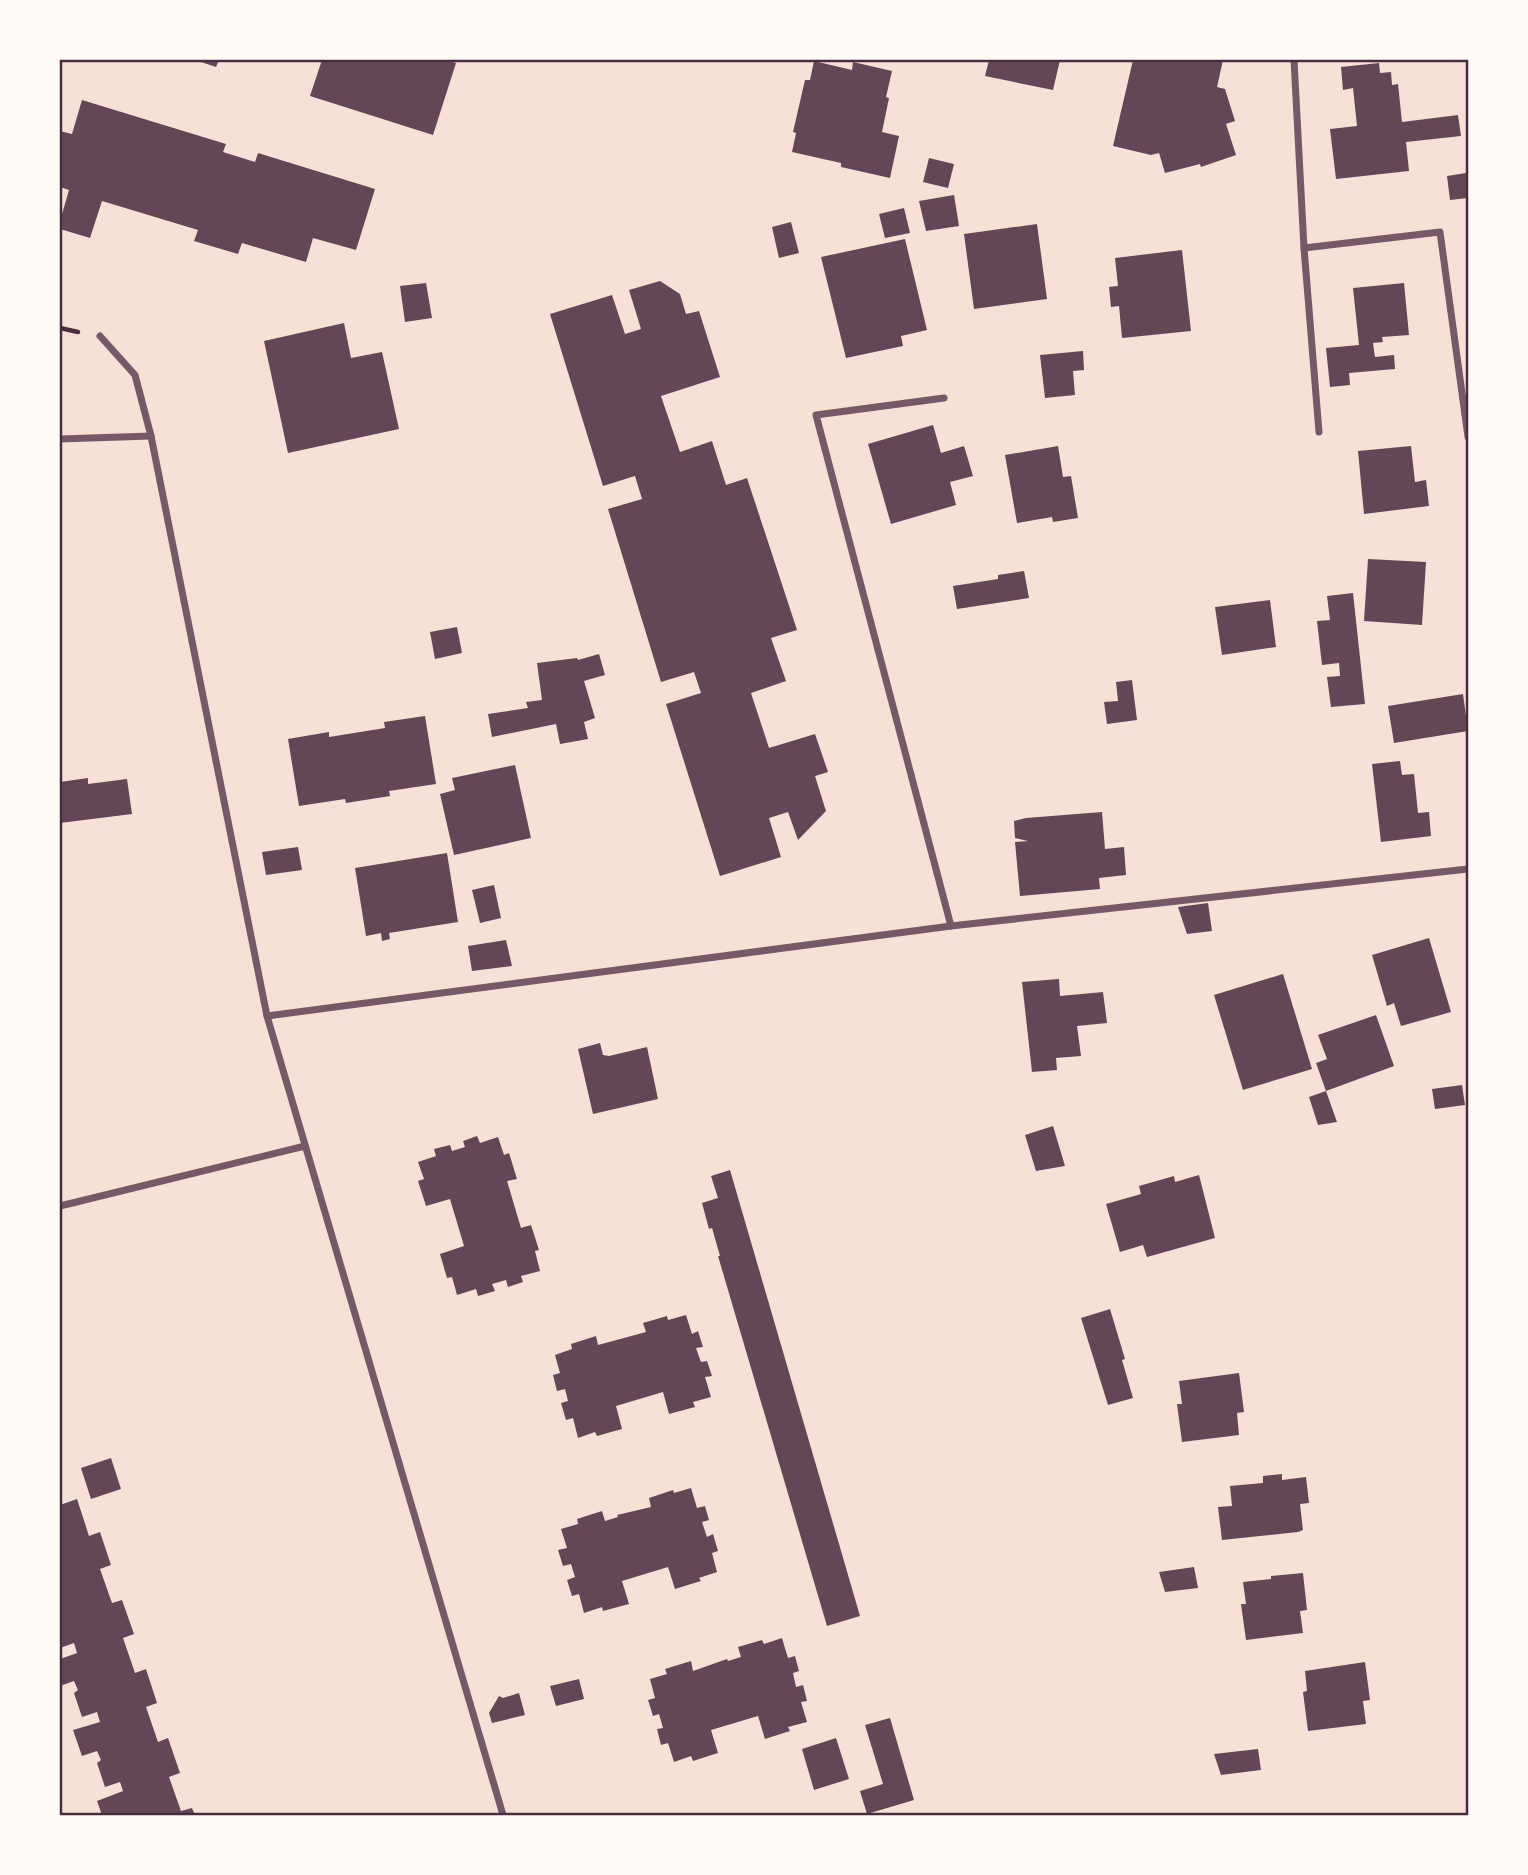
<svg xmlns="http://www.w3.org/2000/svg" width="1528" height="1875" viewBox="0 0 1528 1875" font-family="'PT Sans',sans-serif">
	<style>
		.building { fill: #644757 }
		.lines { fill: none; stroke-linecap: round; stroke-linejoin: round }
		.path { stroke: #4a2c40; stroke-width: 4.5 }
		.minor { stroke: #755966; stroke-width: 7 }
		.neatline { fill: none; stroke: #4a2c40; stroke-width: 2.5 }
	</style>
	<rect width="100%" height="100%" fill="#f7e1d7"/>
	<g class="building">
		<polygon points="195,60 219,60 216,67"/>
		<polygon points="322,60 445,60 456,63 433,135 310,96"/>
		<polygon points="989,60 1060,60 1053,90 985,76"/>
		<polygon points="1133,60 1223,60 1217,87 1225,89 1235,121 1226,124 1236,155 1201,167 1200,164 1165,173 1159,153 1151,155 1113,146"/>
		<polygon points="814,61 852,70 853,62 892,71 886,97 889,98 882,132 899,136 890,178 841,167 841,163 792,152 796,133 793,132 805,80 810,80"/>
		<polygon points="1379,63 1380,73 1391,72 1392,85 1398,84 1402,122 1458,115 1461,136 1406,142 1409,171 1336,179 1330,129 1357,126 1353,88 1343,90 1341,67"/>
		<polygon points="82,100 226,144 223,152 255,162 258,153 375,189 356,250 313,238 306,262 242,243 238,254 194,241 198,230 102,201 90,238 60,229 60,221 69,190 60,187 60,131 72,134"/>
		<polygon points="929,158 954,164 948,188 923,182"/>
		<polygon points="1466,173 1468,198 1450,200 1447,176"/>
		<polygon points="954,195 959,226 926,231 919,201"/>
		<polygon points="904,208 910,233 885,238 879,214"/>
		<polygon points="791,222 799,253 779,258 772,227"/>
		<polygon points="1037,224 1047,299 974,309 964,234"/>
		<polygon points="905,239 927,330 901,336 903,346 846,358 821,257"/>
		<polygon points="1182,250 1191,331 1122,338 1119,306 1111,307 1109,287 1118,286 1115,258"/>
		<polygon points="660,281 680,294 686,314 699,311 720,377 661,396 680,452 712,441 726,485 747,478 797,630 771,638 786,681 751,693 769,748 815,734 828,772 815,776 826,811 798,840 788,812 769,818 781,857 720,876 666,704 701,693 694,672 661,682 608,509 642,499 635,476 603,486 550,314 612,295 625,334 641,329 629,290"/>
		<polygon points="426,283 432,318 405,322 400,286"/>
		<polygon points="1404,283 1409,335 1382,337 1383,342 1373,343 1375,357 1394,355 1395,369 1349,373 1350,385 1330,387 1326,348 1359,345 1353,288"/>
		<polygon points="344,323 351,358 382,352 399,429 288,453 264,341"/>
		<polygon points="1083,351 1084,370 1073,371 1075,395 1045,398 1040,355"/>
		<polygon points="933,425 941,453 964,446 973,476 950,482 956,505 891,524 868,444"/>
		<polygon points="1058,446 1063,477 1071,476 1078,518 1053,522 1052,517 1017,523 1005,455"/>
		<polygon points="1411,446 1415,482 1426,480 1429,506 1364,514 1358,451"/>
		<polygon points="1368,559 1426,562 1422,625 1364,621"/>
		<polygon points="1024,571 1029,598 957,609 953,586 998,579 998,575"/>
		<polygon points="1353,593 1365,704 1331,707 1327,677 1340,676 1339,663 1322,665 1317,621 1330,620 1327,596"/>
		<polygon points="1270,600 1276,647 1222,655 1215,607"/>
		<polygon points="457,627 462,653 435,659 430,632"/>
		<polygon points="599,654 605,675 584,681 595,718 584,722 588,739 560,744 556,724 492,737 488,714 528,708 526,702 542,700 537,663 577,658 578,660"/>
		<polygon points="1132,680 1137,720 1107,724 1104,702 1118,701 1116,682"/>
		<polygon points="1463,694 1468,731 1394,743 1388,706"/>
		<polygon points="425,716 436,784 389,791 390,796 346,803 345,799 299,806 288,739 329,732 329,737 385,728 384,722"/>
		<polygon points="1400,761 1402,775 1414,774 1418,813 1429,812 1431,836 1381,842 1372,764"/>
		<polygon points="515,765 531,838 454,855 440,794 455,790 452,778"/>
		<polygon points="88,778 88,784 127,779 132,814 60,823 60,782"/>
		<polygon points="1102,812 1105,849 1124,847 1126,875 1099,878 1100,889 1020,896 1015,842 1028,841 1015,838 1014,821 1026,818"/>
		<polygon points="298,847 302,870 266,875 262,852"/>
		<polygon points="447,853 458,922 389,933 390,939 382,941 381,933 366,936 355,868"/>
		<polygon points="494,885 501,918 480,923 472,890"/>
		<polygon points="1208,903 1212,931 1187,934 1178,907"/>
		<polygon points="1429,938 1451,1012 1401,1026 1394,1003 1387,1006 1372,955"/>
		<polygon points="506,940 512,966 472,971 468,946"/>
		<polygon points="1283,974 1312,1069 1243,1090 1214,995"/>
		<polygon points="1059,979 1060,996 1103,992 1107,1023 1077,1026 1081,1056 1056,1058 1057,1070 1032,1072 1022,982"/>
		<polygon points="1376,1015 1394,1066 1326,1091 1316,1063 1327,1059 1318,1035"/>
		<polygon points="600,1043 603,1055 609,1056 647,1047 658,1099 593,1114 578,1049"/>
		<polygon points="1462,1085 1465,1105 1435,1109 1432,1089"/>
		<polygon points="1326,1091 1337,1122 1318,1125 1309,1097"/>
		<polygon points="1053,1126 1065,1166 1036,1171 1025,1135"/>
		<polygon points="477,1136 480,1143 498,1137 504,1155 509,1153 517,1179 507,1181 521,1228 531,1225 539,1250 535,1251 540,1271 521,1276 523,1282 508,1287 506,1280 492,1284 495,1291 478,1296 476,1289 457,1295 452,1277 447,1278 440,1254 464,1246 450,1199 426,1206 418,1181 424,1179 418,1162 436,1156 434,1149 450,1145 452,1151 465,1147 463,1141"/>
		<polygon points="730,1170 860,1616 827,1626 718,1256 720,1256 712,1228 709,1229 702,1203 718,1198 711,1176"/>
		<polygon points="1199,1175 1215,1238 1147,1257 1143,1245 1120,1252 1106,1204 1141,1194 1139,1186 1174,1176 1175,1182"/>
		<polygon points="1110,1309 1125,1359 1122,1360 1133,1398 1108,1405 1081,1318"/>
		<polygon points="686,1315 692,1334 698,1331 703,1347 696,1348 701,1362 707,1361 712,1376 705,1377 711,1397 693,1402 695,1407 669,1414 663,1392 616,1406 622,1429 597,1436 595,1432 578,1438 573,1418 566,1420 561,1403 568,1401 565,1389 557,1391 553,1375 560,1373 555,1355 572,1349 571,1344 596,1336 598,1345 646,1332 643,1323 667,1316 668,1320"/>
		<polygon points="1239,1373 1244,1412 1237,1413 1239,1435 1182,1442 1177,1404 1182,1404 1179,1381"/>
		<polygon points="111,1458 121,1489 91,1499 81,1468"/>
		<polygon points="1282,1474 1282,1480 1306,1477 1309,1503 1300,1504 1303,1530 1298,1532 1222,1540 1218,1507 1232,1506 1230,1486 1263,1483 1263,1476"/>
		<polygon points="691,1488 697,1508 705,1506 709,1520 702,1522 707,1537 713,1534 718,1551 712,1553 717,1572 699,1578 701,1581 675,1589 668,1567 622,1581 629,1604 603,1611 602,1607 584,1613 579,1594 572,1596 567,1580 575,1577 571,1564 563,1566 558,1550 567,1548 561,1529 578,1524 577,1519 602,1511 605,1521 618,1517 617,1515 651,1507 649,1498 673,1490 674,1493"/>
		<polygon points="77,1499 89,1536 100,1532 111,1565 100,1569 112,1603 122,1600 134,1634 123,1638 135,1673 146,1669 157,1703 146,1707 158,1742 168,1738 180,1773 169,1777 181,1811 192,1808 195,1815 102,1815 97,1801 123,1791 120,1782 105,1787 97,1763 101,1760 97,1751 82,1756 73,1730 100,1722 97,1712 82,1717 74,1693 78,1690 74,1681 60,1686 60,1659 77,1653 74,1643 60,1648 60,1505"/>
		<polygon points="1194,1567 1198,1588 1165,1592 1159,1572"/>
		<polygon points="1303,1573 1307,1610 1300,1611 1303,1633 1246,1640 1241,1604 1246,1604 1243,1582 1271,1579 1271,1576"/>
		<polygon points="782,1638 788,1658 795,1656 799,1671 793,1673 796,1687 803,1685 807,1701 801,1702 807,1722 788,1727 790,1731 765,1739 758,1716 711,1730 718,1753 693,1761 691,1756 674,1762 668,1743 661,1745 657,1729 663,1728 659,1714 653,1716 648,1700 655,1698 650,1679 667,1674 665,1669 691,1661 693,1671 727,1659 728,1661 741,1657 738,1647 762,1640 764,1644"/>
		<polygon points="1365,1662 1370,1700 1363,1701 1366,1724 1308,1731 1303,1692 1307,1691 1305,1671"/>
		<polygon points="579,1679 584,1699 556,1706 550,1686"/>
		<polygon points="519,1693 525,1715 492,1723 489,1713 499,1696 503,1698"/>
		<polygon points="890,1718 914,1800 867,1814 860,1791 883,1784 865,1725"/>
		<polygon points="836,1738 849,1779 814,1790 802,1749"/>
		<polygon points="1258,1749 1261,1770 1221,1775 1214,1754"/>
	</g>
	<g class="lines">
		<polyline class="path" points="60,328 78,332"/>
		<g class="minor">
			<polyline points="1294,60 1304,248 1440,232 1468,437"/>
			<polyline points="1304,248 1319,432"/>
			<polyline points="100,336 135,375 151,436 267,1016 503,1815"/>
			<polyline points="944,398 816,415 951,926"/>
			<polyline points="60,439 151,436"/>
			<polyline points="267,1016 951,926 1468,869"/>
			<polyline points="60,1206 305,1146"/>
		</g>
	</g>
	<rect width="1528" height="1875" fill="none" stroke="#fffaf5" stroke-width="122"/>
	<rect x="61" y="61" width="1406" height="1753" class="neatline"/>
</svg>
